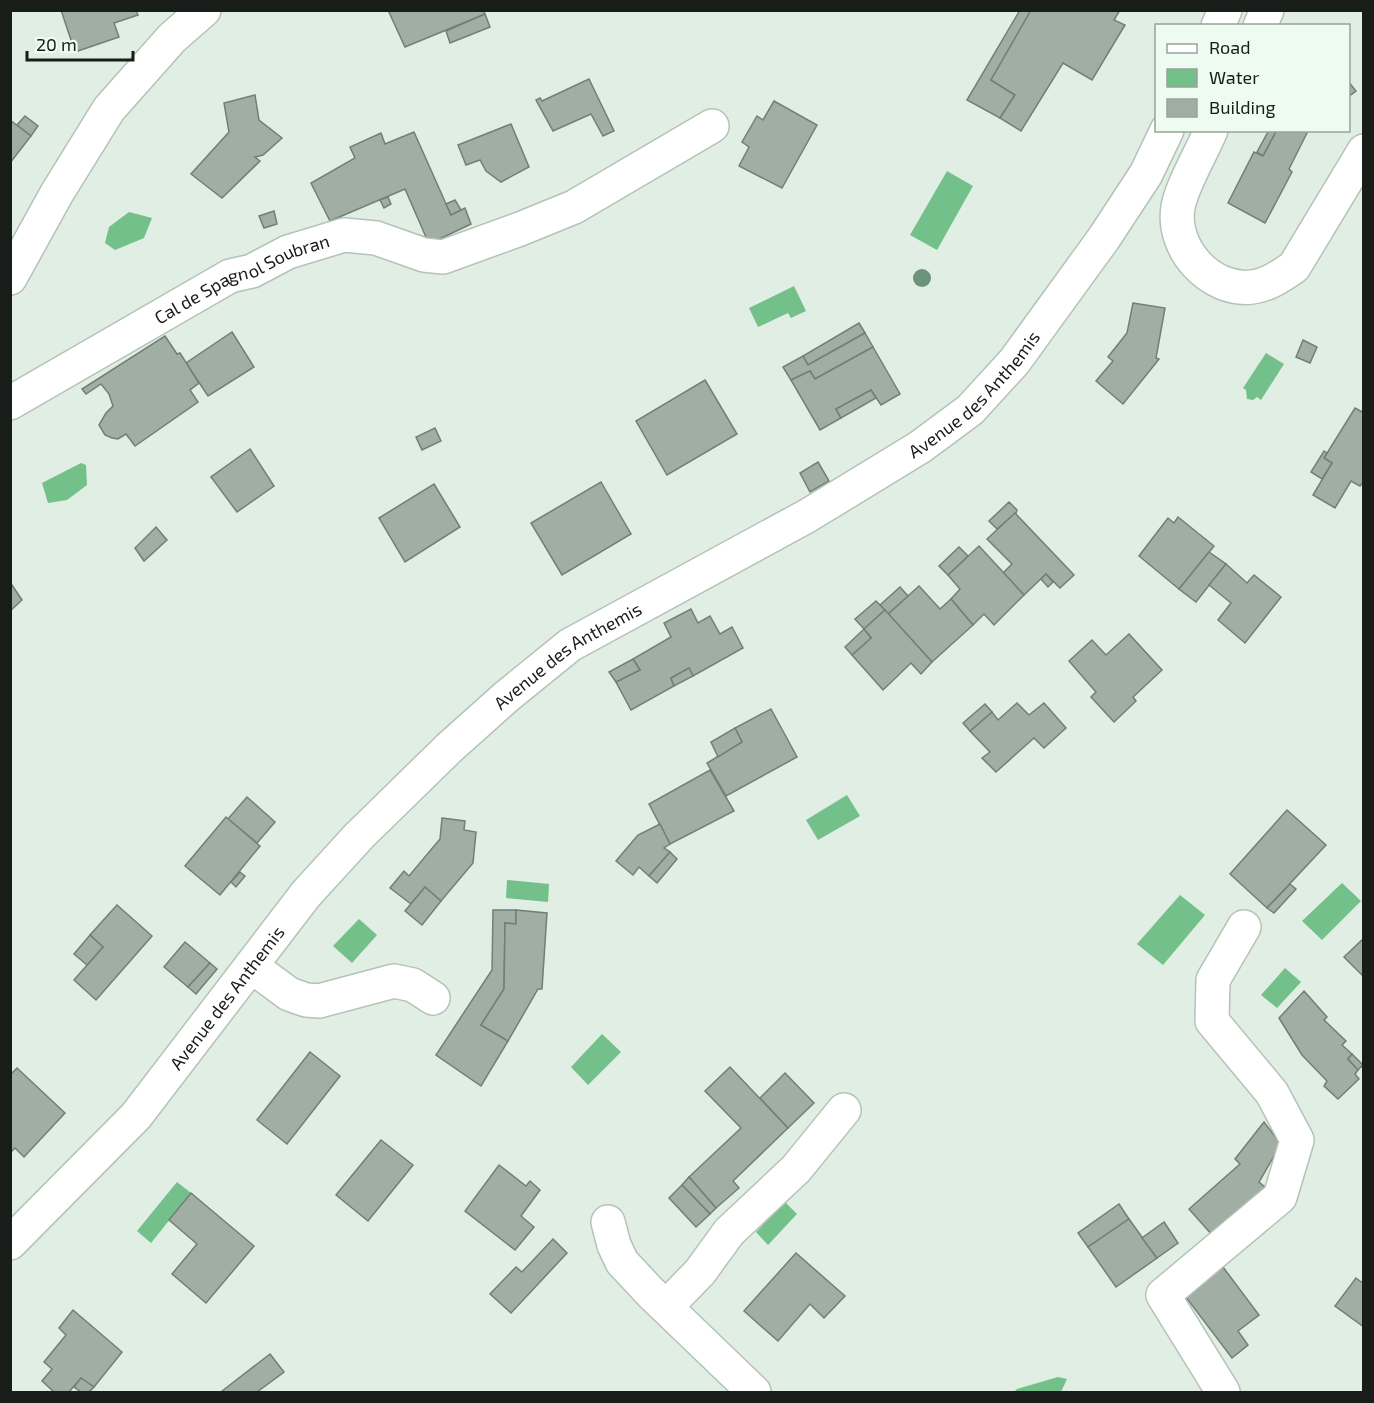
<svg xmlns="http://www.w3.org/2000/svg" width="1374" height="1403" viewBox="0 0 1374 1403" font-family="'Exo 2',sans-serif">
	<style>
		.water { fill: #73c08a }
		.building { fill: #a1aea4; stroke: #737f75; stroke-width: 1.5 }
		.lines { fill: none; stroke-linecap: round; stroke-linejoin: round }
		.minor-casing { stroke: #b5c2b8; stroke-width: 36 }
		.minor { stroke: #fff; stroke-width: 33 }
		.tree { fill: #6b927a }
		.labels { text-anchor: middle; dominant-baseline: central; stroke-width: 6; stroke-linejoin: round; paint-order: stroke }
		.street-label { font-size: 18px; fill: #181d19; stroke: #eefbf1 }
	</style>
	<rect width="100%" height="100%" fill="#e0eee3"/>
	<g class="water">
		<polygon points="947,171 973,186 937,250 910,235"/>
		<polygon points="129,212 152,218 144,238 115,250 105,243 109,227"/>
		<polygon points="794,286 806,311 791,318 788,313 758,327 749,308"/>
		<polygon points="1266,353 1284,364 1261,400 1257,397 1253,400 1247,399 1246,390 1243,388"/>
		<polygon points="81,463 86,465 87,485 67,500 48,503 42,483"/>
		<polygon points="847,795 860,816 818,840 806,820"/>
		<polygon points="507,880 549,884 548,902 506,898"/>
		<polygon points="1342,883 1361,901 1322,940 1302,921"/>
		<polygon points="1180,895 1205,915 1163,965 1137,944"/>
		<polygon points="359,919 377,935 352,963 333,946"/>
		<polygon points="1285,968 1301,982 1277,1008 1261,995"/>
		<polygon points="602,1034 621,1052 588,1085 571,1067"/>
		<polygon points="177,1182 191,1193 151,1243 137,1231"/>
		<polygon points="785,1202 797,1214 768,1245 756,1232"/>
		<polygon points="1058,1377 1067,1379 1061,1392 1014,1392 1017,1389"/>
	</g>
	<g class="building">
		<polygon points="61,10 136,10 138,15 114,23 119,37 75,52"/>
		<polygon points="388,10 483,10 485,14 405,47"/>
		<polygon points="1020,10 1031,12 991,80 1015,95 1000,118 967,100"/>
		<polygon points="1031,10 1120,10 1114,20 1125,25 1092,80 1063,63 1021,131 1000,118 1015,95 991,80"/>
		<polygon points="485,14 490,27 450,43 446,31"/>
		<polygon points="589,79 614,131 603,136 591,114 553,131 536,100 540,98 542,101"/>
		<polygon points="1348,81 1356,91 1348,97"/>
		<polygon points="255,95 259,120 282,138 263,155 255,157 260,161 222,198 191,174 229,132 224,103"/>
		<polygon points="774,101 817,125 782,188 739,166 749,147 742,142 757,116 763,120"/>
		<polygon points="25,116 38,126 31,136 17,125"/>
		<polygon points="10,120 31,136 10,163"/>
		<polygon points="511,124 529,167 501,182 486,171 480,160 466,165 458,145"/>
		<polygon points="1269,130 1277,130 1263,156 1257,152"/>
		<polygon points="1277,130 1308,131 1289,169 1292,172 1265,223 1228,203 1254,152 1263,156"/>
		<polygon points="414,132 451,215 465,208 471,224 429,244 405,189 330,221 311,183 355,158 350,147 381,133 385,144"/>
		<polygon points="388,197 391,204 384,208 380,200"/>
		<polygon points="455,200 461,210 451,215 446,204"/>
		<polygon points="274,211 277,224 264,228 259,216"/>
		<polygon points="1133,303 1165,308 1156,358 1159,359 1123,404 1096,381 1113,361 1108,357 1127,333"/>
		<polygon points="859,323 865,333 808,365 803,356"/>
		<polygon points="232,332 254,367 208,396 186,363"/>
		<polygon points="865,333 873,347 815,379 810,371 791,380 783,367 803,356 808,365"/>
		<polygon points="165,336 177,354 180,353 199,383 190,390 198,402 135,446 126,434 118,439 112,438 105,435 99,425 106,413 113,406 109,394 101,384 86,394 82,389"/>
		<polygon points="1303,340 1317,347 1310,363 1296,357"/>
		<polygon points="873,347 900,394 881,405 871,390 836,409 841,418 820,430 791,380 810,371 815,379"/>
		<polygon points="705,380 737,434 667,475 636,421"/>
		<polygon points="871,390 876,398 841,418 836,409"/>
		<polygon points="1355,408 1364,413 1364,481 1360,486 1351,481 1335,508 1313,495 1332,463 1324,458"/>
		<polygon points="435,428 441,441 422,450 416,437"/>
		<polygon points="250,449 274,486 237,512 211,477"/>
		<polygon points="1324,451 1327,453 1324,458 1332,463 1322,479 1311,472"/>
		<polygon points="818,462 829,481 810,492 800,473"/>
		<polygon points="601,482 631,534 562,575 531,523"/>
		<polygon points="434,484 460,527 405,562 379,518"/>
		<polygon points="1009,502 1017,510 1016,513 997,529 989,521"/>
		<polygon points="1015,513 1074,575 1060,588 1046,574 1024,595 1003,573 1012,564 987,539"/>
		<polygon points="1178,517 1214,546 1179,589 1139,556 1168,518 1174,523"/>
		<polygon points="156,527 167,540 144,561 135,548"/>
		<polygon points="979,546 1024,595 994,625 984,614 973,625 951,599 960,589 948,575"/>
		<polygon points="959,547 968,556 948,575 939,566"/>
		<polygon points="1209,552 1226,564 1196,602 1179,589"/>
		<polygon points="1226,564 1247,583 1254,575 1281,597 1245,643 1218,620 1231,603 1209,585"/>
		<polygon points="1046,574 1053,582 1048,587 1041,579"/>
		<polygon points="10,582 22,600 10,611"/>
		<polygon points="919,586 940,609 951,599 973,625 932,662 888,614"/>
		<polygon points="900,587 908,596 888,614 880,605"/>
		<polygon points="876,601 885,610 864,629 855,619"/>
		<polygon points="691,609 698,623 710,616 720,634 732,627 743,648 693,676 689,668 671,678 674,686 631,710 616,682 640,670 633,659 671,637 664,623"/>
		<polygon points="885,610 932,662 921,674 911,663 883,690 852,655 871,638 864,629"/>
		<polygon points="864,629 871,638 852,655 845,647"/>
		<polygon points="1129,634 1162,670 1133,697 1136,701 1114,722 1091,697 1096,692 1069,661 1092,640 1106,655"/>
		<polygon points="633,659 640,670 616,682 609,672"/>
		<polygon points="689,668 693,676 674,686 671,678"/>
		<polygon points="1017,703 1029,715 1044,703 1066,728 1044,748 1034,738 996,772 982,758 990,752 970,731 992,712 998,720"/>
		<polygon points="985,704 992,712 970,731 963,723"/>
		<polygon points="771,709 797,757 726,796 707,763 742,742 735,728"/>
		<polygon points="735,728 742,742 718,757 711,742"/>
		<polygon points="710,770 734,811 670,844 649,804"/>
		<polygon points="247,797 275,822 257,843 228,819"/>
		<polygon points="1287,810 1326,845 1267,908 1230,874"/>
		<polygon points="226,817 260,846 220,895 185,866"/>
		<polygon points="442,818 465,821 464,830 476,832 473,863 441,901 425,887 411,904 390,888 404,871 409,876 440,839"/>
		<polygon points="660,824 670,844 664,848 670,852 649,876 639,867 633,875 616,861 638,835"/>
		<polygon points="670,852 677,859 657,883 649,876"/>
		<polygon points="240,872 245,876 236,887 231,882"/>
		<polygon points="1290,884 1296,889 1274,913 1267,908"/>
		<polygon points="425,887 441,901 422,925 405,911"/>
		<polygon points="117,905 152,936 96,1000 74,980 103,947 90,935"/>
		<polygon points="493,910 516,910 516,924 505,923 504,989 481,1025 508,1041 481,1086 436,1055 492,970"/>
		<polygon points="516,910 547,913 542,989 538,989 508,1041 481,1025 504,989 505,923 516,924"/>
		<polygon points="90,935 103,947 87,965 74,954"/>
		<polygon points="1364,938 1364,977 1344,957"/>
		<polygon points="185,942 210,963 188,987 164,967"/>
		<polygon points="210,963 217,969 196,994 188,987"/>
		<polygon points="1304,991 1327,1017 1324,1020 1346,1041 1342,1045 1352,1054 1348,1059 1358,1070 1355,1074 1359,1079 1338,1099 1324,1086 1327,1081 1302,1055 1279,1018"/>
		<polygon points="310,1052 340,1076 287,1144 257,1120"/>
		<polygon points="1352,1054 1363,1065 1358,1070 1348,1059"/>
		<polygon points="730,1067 788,1128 733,1181 739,1188 716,1208 689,1177 741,1128 705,1091"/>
		<polygon points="17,1068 65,1113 24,1157 15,1148 10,1153 10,1075"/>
		<polygon points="785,1073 814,1103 788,1128 760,1098"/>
		<polygon points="1264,1122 1281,1144 1259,1182 1266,1188 1213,1236 1189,1209 1240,1164 1235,1159"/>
		<polygon points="381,1140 413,1165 368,1221 336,1195"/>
		<polygon points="499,1165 526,1186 530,1181 540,1190 521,1216 534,1227 515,1250 465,1211"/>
		<polygon points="689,1177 716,1208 710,1214 682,1185"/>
		<polygon points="682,1185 710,1214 696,1227 669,1198"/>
		<polygon points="191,1193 254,1246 206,1303 172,1274 197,1244 169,1220"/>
		<polygon points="1119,1204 1129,1219 1088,1247 1078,1233"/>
		<polygon points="1129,1219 1157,1258 1116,1287 1088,1247"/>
		<polygon points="1164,1222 1178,1243 1157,1258 1142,1238"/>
		<polygon points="553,1239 567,1253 511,1313 490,1294 516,1267 522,1272"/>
		<polygon points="796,1253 845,1296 824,1318 810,1304 778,1341 744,1311"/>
		<polygon points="1223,1267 1259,1315 1238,1331 1248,1345 1232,1358 1185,1296"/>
		<polygon points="1356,1278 1364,1284 1364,1327 1335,1306"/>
		<polygon points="73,1310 122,1352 94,1387 81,1378 69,1392 54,1392 42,1381 52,1369 44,1362 66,1335 59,1328"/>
		<polygon points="270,1354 284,1372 257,1392 224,1392 222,1391"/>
		<polygon points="81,1378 94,1387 89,1392 81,1392 74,1387"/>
	</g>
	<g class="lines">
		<defs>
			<g id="minor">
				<polyline points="1218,26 1225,10"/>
				<polyline points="1260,26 1267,10"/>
				<path d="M1211,130c-9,22 -29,55 -33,77 -7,41 32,85 74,80 16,-2 29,-11 42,-20l70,-116"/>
				<polyline points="10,278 57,193 109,109 172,38 204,10"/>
				<path id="s1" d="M10,403l220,-127 22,-5 36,-19 56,-17 32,3 48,17 19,2 77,-28 54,-22 138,-81"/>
				<polyline points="251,966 289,994 306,1000 319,1001 394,981 413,985 433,998"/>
				<polyline points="608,1222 614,1245 622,1262 651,1293 754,1392"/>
				<path id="s2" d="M10,1243l126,-127 170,-222 53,-58 90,-88 57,-51 64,-52 237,-129 113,-69 50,-37 44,-48 90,-124 42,-64 21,-44"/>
				<polyline points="666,1307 700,1272 729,1232 796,1169 844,1110"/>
				<polyline points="1223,1392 1163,1295 1280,1197 1297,1140 1272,1093 1212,1021 1213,980 1244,927"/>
			</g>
		</defs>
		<use href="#minor" class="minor-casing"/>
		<use href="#minor" class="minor"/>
	</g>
	<circle class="tree" cx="922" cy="278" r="9"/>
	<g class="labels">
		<g class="street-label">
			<text stroke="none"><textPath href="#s1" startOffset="264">Cal de Spagnol Soubran</textPath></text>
			<text stroke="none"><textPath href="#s2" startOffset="1300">Avenue des Anthemis</textPath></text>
			<text stroke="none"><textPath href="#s2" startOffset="814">Avenue des Anthemis</textPath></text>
			<text stroke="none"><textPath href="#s2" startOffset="328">Avenue des Anthemis</textPath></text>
		</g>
	</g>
	<rect width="1374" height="1403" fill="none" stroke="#181d19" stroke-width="24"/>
	<rect x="1155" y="24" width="195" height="108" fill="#eefbf1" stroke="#98a29b" stroke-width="1.5"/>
	<rect x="1167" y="44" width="30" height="9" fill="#ffffff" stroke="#98a29b" stroke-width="1.5"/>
	<text x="1209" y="54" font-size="18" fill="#181d19">Road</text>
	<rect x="1167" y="69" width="30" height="18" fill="#73c08a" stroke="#98a29b" stroke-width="1.5"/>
	<text x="1209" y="84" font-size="18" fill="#181d19">Water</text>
	<rect x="1167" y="99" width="30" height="18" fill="#a1aea4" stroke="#98a29b" stroke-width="1.5"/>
	<text x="1209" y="114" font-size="18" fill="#181d19">Building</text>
	<path d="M27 51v9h106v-9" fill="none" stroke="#181d19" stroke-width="3"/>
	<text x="36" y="51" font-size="18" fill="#181d19" stroke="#eefbf1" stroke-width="4.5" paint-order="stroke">20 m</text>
</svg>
